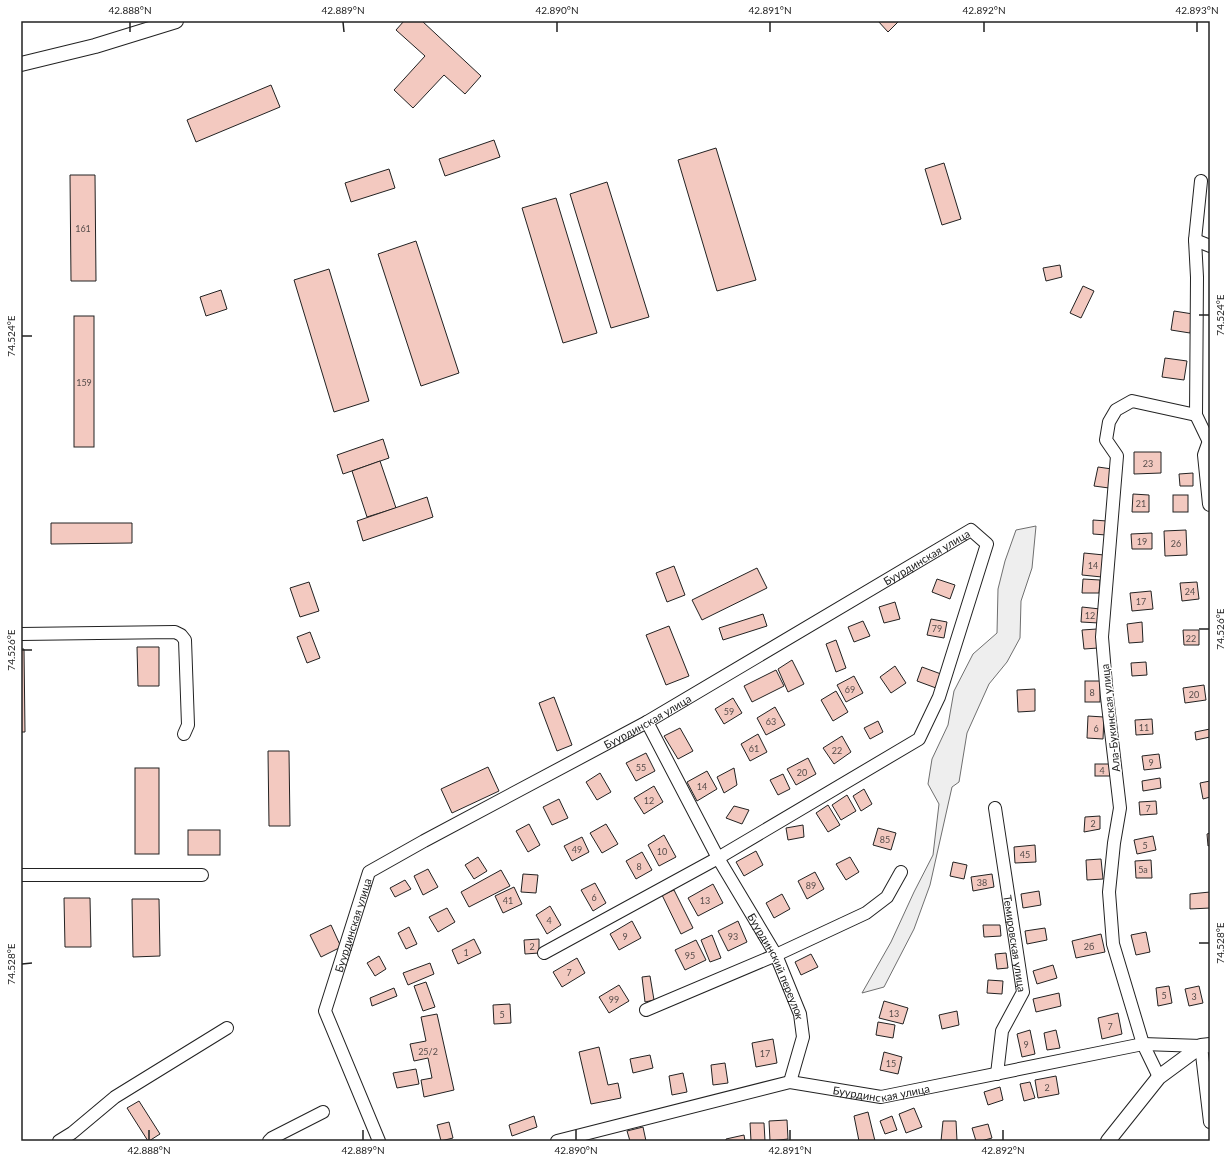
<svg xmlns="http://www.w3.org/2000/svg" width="1231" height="1162" viewBox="0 0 1231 1162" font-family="Lato,sans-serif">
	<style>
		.green { fill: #eee; stroke: #6f6f6f }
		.building { fill: #f3c9c0; stroke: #222 }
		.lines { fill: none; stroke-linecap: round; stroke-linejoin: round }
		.minor-casing { stroke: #222; stroke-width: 14 }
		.tertiary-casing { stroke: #222; stroke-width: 16 }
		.minor { stroke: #fff; stroke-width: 12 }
		.tertiary { stroke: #fff; stroke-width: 14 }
		.ticks { fill: none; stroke: #222; stroke-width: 1.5 }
		.labels { text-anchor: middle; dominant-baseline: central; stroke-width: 3; stroke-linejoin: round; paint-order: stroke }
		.number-label { font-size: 9px; fill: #564c4a }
		.street-label { font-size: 11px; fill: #222; stroke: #fff }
		.neatline { fill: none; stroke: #222; stroke-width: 1.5 }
		.ticks-label { font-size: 10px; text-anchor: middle; fill: #222 }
	</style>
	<rect width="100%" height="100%" fill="#fff"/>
	<polygon class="green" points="1036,526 1032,568 1021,601 1020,638 1007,662 989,684 967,733 959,782 952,787 930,885 914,929 884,987 862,993 891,942 914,892 933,855 939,804 928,784 932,759 948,725 954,691 973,654 997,633 998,589 1005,561 1016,530"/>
	<g class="building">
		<polygon points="404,21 422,21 481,76 465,94 444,75 413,108 394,90 425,56 396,30"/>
		<polygon points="878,21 899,21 888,32"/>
		<polygon points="271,85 280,107 196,142 187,120"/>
		<polygon points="494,140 500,157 445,176 439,159"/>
		<polygon points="716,148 756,280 717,291 678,160"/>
		<polygon points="944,163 961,219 942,225 925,169"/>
		<polygon points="389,169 395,188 351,202 345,183"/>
		<polygon points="70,175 95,175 96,281 71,281"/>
		<polygon points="607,182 649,317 611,328 570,194"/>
		<polygon points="556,198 597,333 563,343 522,208"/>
		<polygon points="416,241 459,373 421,386 378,254"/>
		<polygon points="1060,265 1062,277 1046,281 1043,268"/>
		<polygon points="329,269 369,401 334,412 294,280"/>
		<polygon points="1083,286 1094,291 1081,318 1070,313"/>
		<polygon points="221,290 227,309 206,316 200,297"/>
		<polygon points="1174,311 1193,314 1190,333 1171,330"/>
		<rect x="74" y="316" width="20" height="131"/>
		<polygon points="1165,358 1187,361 1184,380 1162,377"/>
		<polygon points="383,439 389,458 343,474 337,455"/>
		<polygon points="1134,452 1161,452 1161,473 1134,474"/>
		<polygon points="380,461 396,508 367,517 352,471"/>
		<polygon points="1098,467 1112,469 1109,488 1094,486"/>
		<polygon points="1193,473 1193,486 1180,486 1179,474"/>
		<polygon points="1133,494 1149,495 1149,512 1132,512"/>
		<rect x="1173" y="495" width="15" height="17"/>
		<polygon points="427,497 433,517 363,541 357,521"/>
		<polygon points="1093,520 1107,521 1106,535 1093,534"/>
		<polygon points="51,523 132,523 132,543 51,544"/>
		<polygon points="1186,530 1187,555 1165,556 1164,531"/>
		<polygon points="1152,533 1152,549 1132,549 1131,534"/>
		<polygon points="1084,553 1104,555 1102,577 1082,575"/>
		<polygon points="674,566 685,595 667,602 656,573"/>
		<polygon points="757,568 767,588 702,620 692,600"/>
		<polygon points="937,579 955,585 950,599 932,592"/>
		<polygon points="1083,579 1100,580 1099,593 1082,593"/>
		<polygon points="309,582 319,611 300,617 290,588"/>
		<polygon points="1197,582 1199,599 1182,601 1180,583"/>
		<polygon points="1151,591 1153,609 1132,611 1130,593"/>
		<polygon points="895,602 900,619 884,623 879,607"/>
		<polygon points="1082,607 1100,609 1099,623 1081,622"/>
		<polygon points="763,614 767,626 723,640 719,628"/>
		<polygon points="931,619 947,622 944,638 927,635"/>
		<polygon points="863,621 870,636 854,642 848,627"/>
		<polygon points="1142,622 1143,642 1129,643 1127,624"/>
		<polygon points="669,626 689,676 666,685 646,635"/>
		<polygon points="1097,629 1098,648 1084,649 1082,630"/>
		<polygon points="1183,630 1199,630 1199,645 1184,645"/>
		<polygon points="310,632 320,658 307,663 297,637"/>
		<polygon points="836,640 846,668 836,672 826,644"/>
		<polygon points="137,647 159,647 159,686 138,686"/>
		<polygon points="21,649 24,649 25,732 21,732"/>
		<polygon points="792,660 804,684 788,692 778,669"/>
		<polygon points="1146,662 1147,675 1132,676 1131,663"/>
		<polygon points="895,666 906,683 891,693 880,677"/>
		<polygon points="922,667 941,674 936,688 917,681"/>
		<polygon points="776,670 784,686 752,702 744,686"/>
		<polygon points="854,676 863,693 846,702 837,685"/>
		<rect x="1085" y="681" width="15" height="21"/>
		<polygon points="1204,685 1206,700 1185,703 1183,688"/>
		<polygon points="1035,689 1035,711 1018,712 1017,690"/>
		<polygon points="836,691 848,712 833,721 821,700"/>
		<polygon points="554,697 572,745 557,751 539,703"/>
		<polygon points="733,698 742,713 724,724 715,709"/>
		<polygon points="775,707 785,725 766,735 757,718"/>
		<polygon points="1088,716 1104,717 1103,739 1087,738"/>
		<polygon points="1152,719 1153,734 1136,735 1135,720"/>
		<polygon points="878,721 883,732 870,739 864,728"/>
		<polygon points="680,728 693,751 678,759 664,736"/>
		<polygon points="1210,729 1210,737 1196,740 1195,732"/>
		<polygon points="758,734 767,752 750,761 741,744"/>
		<polygon points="842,736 851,752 834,764 823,748"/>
		<polygon points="268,751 289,751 290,826 269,826"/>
		<polygon points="646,753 655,771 636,781 626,763"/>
		<polygon points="1159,754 1161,768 1144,770 1142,756"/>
		<polygon points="808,758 816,774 796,785 787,769"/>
		<rect x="1095" y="764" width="15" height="12"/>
		<polygon points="488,767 499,791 452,813 441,789"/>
		<rect x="135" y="768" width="24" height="86"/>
		<polygon points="734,768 737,785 724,793 717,777"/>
		<polygon points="707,771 717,789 697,801 687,782"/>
		<polygon points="600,773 611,792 597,800 586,782"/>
		<polygon points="783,774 790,789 778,795 770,780"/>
		<polygon points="1160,778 1161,788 1143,791 1142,781"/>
		<polygon points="1210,781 1210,797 1203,799 1200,783"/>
		<polygon points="654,786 663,802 644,814 634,798"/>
		<polygon points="864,789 872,804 861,811 853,796"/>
		<polygon points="847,795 856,811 841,820 832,805"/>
		<polygon points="559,799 568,818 552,825 543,807"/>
		<polygon points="1156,801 1157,814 1140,815 1139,802"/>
		<polygon points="828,805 840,825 828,832 816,813"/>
		<polygon points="734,806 749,810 742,824 726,818"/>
		<polygon points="1100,816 1100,829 1084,832 1085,817"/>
		<polygon points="529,824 540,845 528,852 516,831"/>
		<polygon points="606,824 618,844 602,853 590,833"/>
		<polygon points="803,825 804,837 788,840 786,828"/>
		<polygon points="878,828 896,833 891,850 873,845"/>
		<rect x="188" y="830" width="32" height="25"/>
		<polygon points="1210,833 1210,845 1208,846 1207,834"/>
		<polygon points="664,835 676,857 659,866 648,845"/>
		<polygon points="1153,836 1156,850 1137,854 1134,840"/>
		<polygon points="582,837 589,852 572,861 564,846"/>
		<polygon points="1035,845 1036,862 1015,863 1014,847"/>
		<polygon points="756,851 763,865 744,876 736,862"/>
		<polygon points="642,852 652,870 636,879 626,861"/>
		<polygon points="478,857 487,871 474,879 465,865"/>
		<polygon points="850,857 859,872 846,880 836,864"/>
		<polygon points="1101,859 1103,879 1087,880 1086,860"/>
		<polygon points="1151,860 1152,878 1136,878 1135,861"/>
		<polygon points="953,862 967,865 964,879 950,876"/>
		<polygon points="428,869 438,887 423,895 414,876"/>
		<polygon points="501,870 510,886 469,907 461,892"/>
		<polygon points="815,872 824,889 807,899 798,881"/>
		<polygon points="523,874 538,875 536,893 521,892"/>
		<polygon points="992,874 994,887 973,891 971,877"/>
		<polygon points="405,880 411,889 395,897 390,888"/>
		<polygon points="595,883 606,903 593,911 581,890"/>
		<polygon points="713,884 723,903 698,916 688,898"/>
		<polygon points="514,887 522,904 503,913 495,896"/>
		<polygon points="674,890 693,928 681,934 662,895"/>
		<polygon points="1039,891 1041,905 1023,908 1021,894"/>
		<polygon points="1210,892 1210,908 1190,909 1190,894"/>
		<polygon points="782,894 790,909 774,918 766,903"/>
		<polygon points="64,898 90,898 91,947 65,947"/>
		<polygon points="132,899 159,899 160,956 133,957"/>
		<polygon points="550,906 561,925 547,934 536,915"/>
		<polygon points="447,908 455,922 438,932 429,917"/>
		<polygon points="632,921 641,938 619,950 610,934"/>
		<polygon points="738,921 747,942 728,951 718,931"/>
		<polygon points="331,925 341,947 321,957 310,935"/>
		<polygon points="983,925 1000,925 1001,936 984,937"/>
		<polygon points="409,927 417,944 406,949 398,933"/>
		<polygon points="1045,928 1047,940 1027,944 1025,931"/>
		<polygon points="1146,932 1150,952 1136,955 1131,935"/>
		<polygon points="1101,934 1105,952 1076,958 1072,941"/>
		<polygon points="712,935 721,958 710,962 701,940"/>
		<polygon points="474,939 481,953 458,964 452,950"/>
		<polygon points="539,939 539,953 525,954 524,940"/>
		<polygon points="696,940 706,960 685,970 675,950"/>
		<polygon points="1006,953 1008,968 997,969 995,954"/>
		<polygon points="811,954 818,967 801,975 795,962"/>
		<polygon points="379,956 386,969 375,976 367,963"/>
		<polygon points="577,958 585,973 562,987 553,972"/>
		<polygon points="430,963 434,974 408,985 403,973"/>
		<polygon points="1053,965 1057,978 1037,984 1033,971"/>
		<polygon points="650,976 654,1000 645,1002 642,977"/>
		<polygon points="988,980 1003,981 1002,994 987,993"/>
		<polygon points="426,982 435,1007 423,1011 414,986"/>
		<polygon points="619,985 629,1001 609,1013 599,997"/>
		<polygon points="1169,986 1172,1003 1158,1006 1156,988"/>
		<polygon points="1199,986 1203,1003 1189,1006 1185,989"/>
		<polygon points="394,988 397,996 372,1006 370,998"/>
		<polygon points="1059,993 1061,1006 1036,1012 1033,999"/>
		<polygon points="884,1001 908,1008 903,1024 879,1018"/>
		<polygon points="510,1004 511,1023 494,1024 493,1005"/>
		<polygon points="957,1011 959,1025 942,1029 939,1015"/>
		<polygon points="1118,1013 1122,1034 1102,1039 1098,1018"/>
		<polygon points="437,1014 454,1090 424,1097 421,1080 432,1078 428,1058 414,1061 410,1044 426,1041 421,1017"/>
		<polygon points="878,1022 895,1025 893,1038 876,1035"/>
		<polygon points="1030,1030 1035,1054 1022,1057 1017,1034"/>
		<polygon points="1056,1030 1060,1048 1047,1050 1044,1033"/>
		<polygon points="773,1039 777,1063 756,1067 752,1043"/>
		<polygon points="599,1047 608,1085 618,1083 621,1098 591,1104 579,1052"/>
		<polygon points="884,1052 902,1057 898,1074 880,1070"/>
		<polygon points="650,1055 653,1068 633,1073 630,1059"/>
		<polygon points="725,1063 728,1083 713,1085 711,1065"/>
		<polygon points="416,1069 419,1084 397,1088 393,1073"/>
		<polygon points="683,1073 687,1092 672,1095 669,1076"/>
		<polygon points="1056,1076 1059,1094 1038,1098 1035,1080"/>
		<polygon points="1030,1082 1035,1098 1024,1101 1020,1084"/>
		<polygon points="1000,1087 1003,1100 988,1105 984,1092"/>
		<polygon points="139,1101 160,1134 149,1141 148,1141 127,1108"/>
		<polygon points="914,1108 922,1127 906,1133 899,1114"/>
		<polygon points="868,1112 875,1141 859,1141 854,1116"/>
		<polygon points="534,1116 537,1127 512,1136 509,1125"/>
		<polygon points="892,1116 897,1130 885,1134 880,1121"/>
		<polygon points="787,1120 788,1139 770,1141 769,1121"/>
		<polygon points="943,1121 956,1121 957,1141 941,1141"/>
		<polygon points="449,1122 453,1138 441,1141 437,1125"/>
		<polygon points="750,1123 764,1123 765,1141 751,1141"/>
		<polygon points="988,1124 992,1138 981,1141 976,1141 972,1128"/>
		<polygon points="643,1127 646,1141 630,1141 627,1131"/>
		<polygon points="744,1135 745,1141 726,1141 726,1139"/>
	</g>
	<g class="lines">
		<defs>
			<g id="minor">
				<polyline points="1201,181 1195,240 1197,277 1196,415 1209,442"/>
				<polyline points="1195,240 1210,246"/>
				<polyline points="21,634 175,632 181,635 185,640 188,725 184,734"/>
				<path id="s1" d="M647,722l71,136 58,97 24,59 3,23 -13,45"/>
				<path id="s2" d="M995,808l28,184 -21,39 -5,43"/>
				<polyline points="21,875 202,875"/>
				<polyline points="646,1010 776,955 866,913 887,897 901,872"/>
				<polyline points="1159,1077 1143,1044 1113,944 1109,892 1114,843 1120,808 1107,697 1102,637 1117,456 1106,440 1109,422 1116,410 1132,401 1196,415"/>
				<polyline points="59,1141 72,1133 115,1097 227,1028"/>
				<polyline points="269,1141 272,1138 323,1112"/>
				<path id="s3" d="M379,1141l-54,-130 44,-139 55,-31 223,-119 324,-192 16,14 -48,153 -20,42 -201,119 -174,95"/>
				<path id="s4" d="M557,1141l233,-59 91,15 262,-53 58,2 9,76"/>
			</g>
			<g id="tertiary">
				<polyline points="21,64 95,46 176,21"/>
				<polyline points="1210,441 1205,455 1210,504"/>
				<polyline points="1108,1141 1159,1077 1201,1046 1210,1045"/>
			</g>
		</defs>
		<use href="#minor" class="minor-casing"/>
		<use href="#tertiary" class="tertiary-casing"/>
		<use href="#minor" class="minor"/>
		<use href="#tertiary" class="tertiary"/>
	</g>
	<path class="ticks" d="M130,22v10M343,22l1,10M557,22v10M770,22v10M984,22v10M1197,22v10M1199,315h10M22,336h10M1199,629h10M22,650h10M1199,943h10M22,964l10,-1M149,1130v10M363,1130v10M576,1130v10M790,1130v10M1003,1130v10"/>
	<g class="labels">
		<g class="number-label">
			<text x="83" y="228">161</text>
			<text x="84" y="382">159</text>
			<text x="1148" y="463">23</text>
			<text x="1141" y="503">21</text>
			<text x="1142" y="541">19</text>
			<text x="1176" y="543">26</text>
			<text x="1093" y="565">14</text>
			<text x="1190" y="591">24</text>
			<text x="1141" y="601">17</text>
			<text x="1090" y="615">12</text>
			<text x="937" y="628">79</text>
			<text x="1191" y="638">22</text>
			<text x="850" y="689">69</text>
			<text x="1092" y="692">8</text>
			<text x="1194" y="694">20</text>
			<text x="729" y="711">59</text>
			<text x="771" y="721">63</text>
			<text x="1144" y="727">11</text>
			<text x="1096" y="728">6</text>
			<text x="754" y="748">61</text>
			<text x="837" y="750">22</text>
			<text x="1151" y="762">9</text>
			<text x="641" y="767">55</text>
			<text x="1102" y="770">4</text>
			<text x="802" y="772">20</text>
			<text x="702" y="786">14</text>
			<text x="649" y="800">12</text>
			<text x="1148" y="808">7</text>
			<text x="1093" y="823">2</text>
			<text x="885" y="839">85</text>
			<text x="1145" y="845">5</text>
			<text x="577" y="849">49</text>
			<text x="662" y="851">10</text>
			<text x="1025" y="854">45</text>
			<text x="639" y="866">8</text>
			<text x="1143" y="869">5а</text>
			<text x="982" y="882">38</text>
			<text x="811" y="885">89</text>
			<text x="594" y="897">6</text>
			<text x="508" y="900">41</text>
			<text x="705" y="900">13</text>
			<text x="549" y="920">4</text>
			<text x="625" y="936">9</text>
			<text x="733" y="936">93</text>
			<text x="532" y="946">2</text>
			<text x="1089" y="946">2б</text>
			<text x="466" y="952">1</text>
			<text x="690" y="955">95</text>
			<text x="569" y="972">7</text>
			<text x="1164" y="995">5</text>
			<text x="1194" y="996">3</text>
			<text x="614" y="999">99</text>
			<text x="894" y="1013">13</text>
			<text x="502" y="1014">5</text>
			<text x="1110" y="1026">7</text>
			<text x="1026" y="1044">9</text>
			<text x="428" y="1051">25/2</text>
			<text x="765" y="1053">17</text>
			<text x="891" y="1063">15</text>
			<text x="1047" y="1087">2</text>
		</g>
		<g class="street-label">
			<text stroke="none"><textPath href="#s3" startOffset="927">Буурдинская улица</textPath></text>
			<text transform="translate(1110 718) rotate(-96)">Ала-Букинская улица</text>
			<text stroke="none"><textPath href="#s3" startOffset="603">Буурдинская улица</textPath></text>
			<text stroke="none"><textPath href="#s3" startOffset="231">Буурдинская улица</textPath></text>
			<text stroke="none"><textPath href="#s2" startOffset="137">Темировская улица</textPath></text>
			<text stroke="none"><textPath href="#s1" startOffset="277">Буурдинский переулок</textPath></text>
			<text stroke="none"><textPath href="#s4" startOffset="333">Буурдинская улица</textPath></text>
		</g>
	</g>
	<rect width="1231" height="1162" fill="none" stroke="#ffffff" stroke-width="44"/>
	<rect x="22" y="22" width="1187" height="1118" class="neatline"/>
	<g class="ticks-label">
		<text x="130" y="14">42.888°N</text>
		<text x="343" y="14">42.889°N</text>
		<text x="557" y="14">42.890°N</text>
		<text x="770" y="14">42.891°N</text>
		<text x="984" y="14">42.892°N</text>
		<text x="1197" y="14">42.893°N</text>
		<text transform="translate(1220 315) rotate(-90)" y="4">74.524°E</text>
		<text transform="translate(11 336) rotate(-90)" y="4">74.524°E</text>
		<text transform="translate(1220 629) rotate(-90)" y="4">74.526°E</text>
		<text transform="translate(11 650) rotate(-90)" y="4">74.526°E</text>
		<text transform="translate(1220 943) rotate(-90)" y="4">74.528°E</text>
		<text transform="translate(11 964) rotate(-90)" y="4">74.528°E</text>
		<text x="149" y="1154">42.888°N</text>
		<text x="363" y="1154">42.889°N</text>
		<text x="576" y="1154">42.890°N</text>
		<text x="790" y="1154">42.891°N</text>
		<text x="1003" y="1154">42.892°N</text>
	</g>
</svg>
